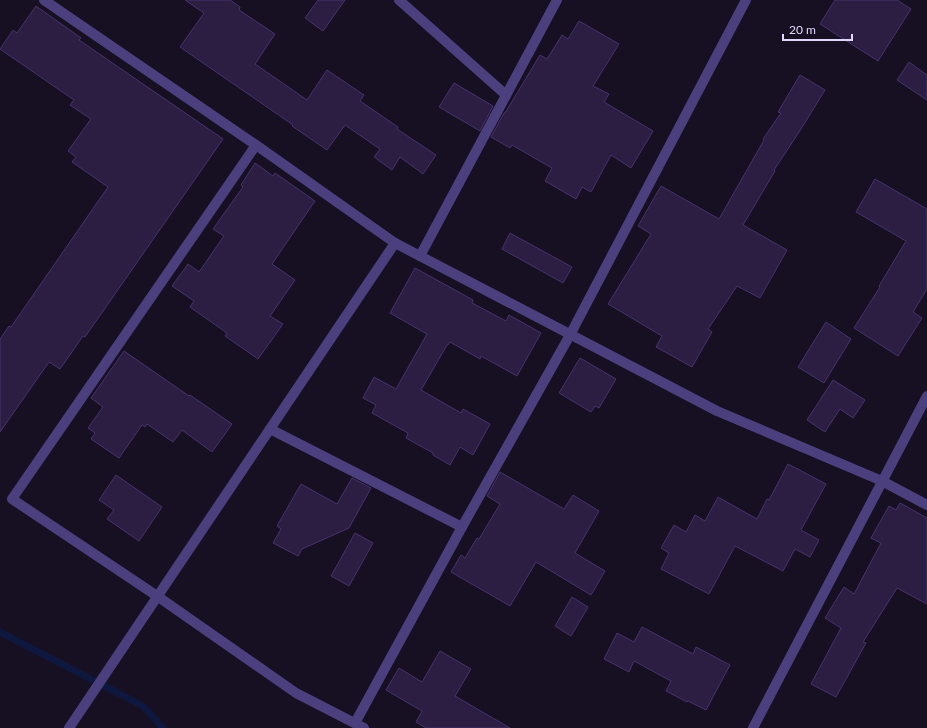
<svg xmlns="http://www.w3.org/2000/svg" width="927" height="728" viewBox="0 0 927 728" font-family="Lato,sans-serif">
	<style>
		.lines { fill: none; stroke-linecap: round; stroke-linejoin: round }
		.stream { stroke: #0e183e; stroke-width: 7 }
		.building { fill: #2b1e42; stroke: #47326c }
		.minor { stroke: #4c3f7e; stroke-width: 10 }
	</style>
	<rect width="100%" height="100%" fill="#171023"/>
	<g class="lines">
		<polyline class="stream" points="0,632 143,706 163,728"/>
	</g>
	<g class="building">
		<polygon points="185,0 230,0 240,7 239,10 275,34 255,64 307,100 327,70 364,95 360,101 398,127 397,129 436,155 423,174 400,157 392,170 374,157 380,149 345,125 327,150 292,126 293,125 180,47 204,13"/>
		<polygon points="318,0 345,0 323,31 305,18"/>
		<polygon points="835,0 897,0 911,9 878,61 820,24"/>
		<polygon points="36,6 81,38 79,40 223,139 85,337 83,336 60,369 49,362 0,432 0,339 9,326 11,327 108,187 72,162 76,157 68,151 91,119 70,105 74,100 0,49 13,30 17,33"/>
		<polygon points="579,21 619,44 593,86 609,94 604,102 653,131 631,168 611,155 591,192 582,187 576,199 545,181 552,168 512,145 510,148 491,137 504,113 505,113 540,55 547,59 562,35 568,39"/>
		<polygon points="909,62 927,75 927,100 897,80"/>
		<polygon points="800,75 825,90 801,129 774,170 775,171 743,225 787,250 760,298 737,286 708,329 712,332 692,367 656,347 662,336 608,304 651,234 638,226 661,186 719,219 764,140 763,139 781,113 778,112"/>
		<polygon points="454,83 493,106 480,131 439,107"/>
		<polygon points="255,163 273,176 275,173 315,201 272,264 295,280 270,316 283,324 258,359 225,336 227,333 190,307 194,301 172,286 188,264 199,272 224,236 213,229 243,187 241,185"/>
		<polygon points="875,179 927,209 927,289 913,312 922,318 898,356 854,328 880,287 879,286 906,241 856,212"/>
		<polygon points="510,233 572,267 563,283 502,249"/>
		<polygon points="415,268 473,300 472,303 506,321 509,315 541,333 517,376 481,356 480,359 450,342 448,345 447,345 421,390 461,413 463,409 490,424 473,455 460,447 450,465 433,455 433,453 406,438 408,433 372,413 376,405 363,398 374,377 396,389 427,334 390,313"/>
		<polygon points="826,322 851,339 824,383 798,367"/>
		<polygon points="124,351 189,396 190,395 232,424 212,452 182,430 173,442 147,424 145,427 142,425 119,458 91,439 95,433 88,428 103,407 91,398"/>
		<polygon points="580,358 616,379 599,408 595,406 591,412 559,393"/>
		<polygon points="833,380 865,400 853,418 840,409 825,432 807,420"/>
		<polygon points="788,464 826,484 801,530 819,540 810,557 795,549 783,571 735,546 709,594 661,569 669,553 661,548 674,525 686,532 695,515 705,521 718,497 757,519 767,499 769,500"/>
		<polygon points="500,472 564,509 573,495 599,511 575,553 605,571 591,595 536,562 510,606 451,572 461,555 465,558 477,538 479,539 500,504 487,496"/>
		<polygon points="116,475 162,507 139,541 107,519 114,510 99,500"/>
		<polygon points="352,478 371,488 349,528 302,549 298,556 273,543 281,529 277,526 301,484 337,504"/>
		<polygon points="900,503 927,518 927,604 897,588 863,642 866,643 836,697 811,684 841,628 825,618 844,587 854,594 881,543 871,538 889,506 896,510"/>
		<polygon points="355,533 373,543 349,586 331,576"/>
		<polygon points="572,597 588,607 571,636 555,626"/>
		<polygon points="642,627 693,654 696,647 730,665 706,710 688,701 687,702 666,691 671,681 634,661 629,672 604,659 617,633 634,642"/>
		<polygon points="440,651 471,669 455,696 510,728 426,728 416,722 422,711 386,690 399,668 422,682"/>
	</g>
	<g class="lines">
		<g class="minor">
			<polyline points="44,0 256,145 395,243 717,411 882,481 927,505"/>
			<polyline points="399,0 506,95"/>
			<polyline points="256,145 12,499 157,596 296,693 364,728"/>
			<polyline points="420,256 557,0"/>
			<polyline points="270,429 462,527"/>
			<polyline points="355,723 462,527 570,335 746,0"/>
			<polyline points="69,728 395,243"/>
			<polyline points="753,728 927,396"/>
		</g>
	</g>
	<path d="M783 34v6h69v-6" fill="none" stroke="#e0d6fb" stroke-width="2"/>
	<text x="789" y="34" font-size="12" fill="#e0d6fb" stroke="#171023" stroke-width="3" paint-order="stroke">20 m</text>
</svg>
